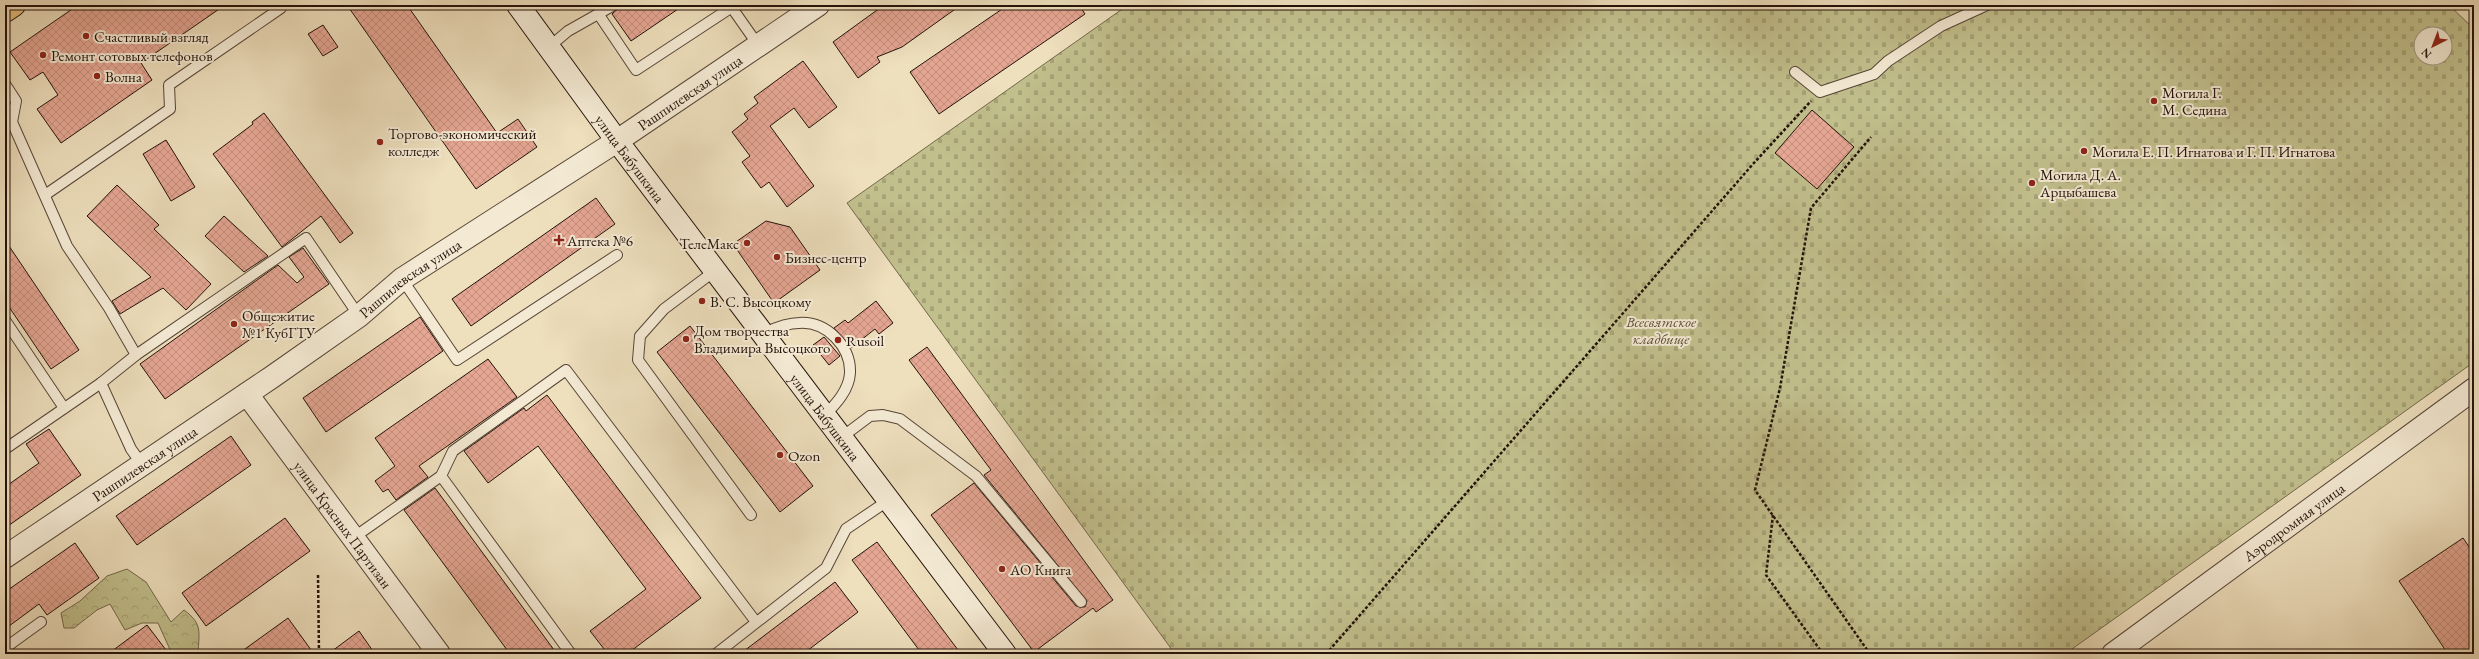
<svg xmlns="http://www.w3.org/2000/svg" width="2479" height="659" viewBox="0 0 2479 659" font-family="'EB Garamond',serif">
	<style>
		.forest { fill: url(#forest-crowns); stroke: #72684b }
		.cemetery { fill: url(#cemetery-stones); stroke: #72684b; fill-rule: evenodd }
		.building { fill: url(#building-cross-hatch); stroke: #24120a }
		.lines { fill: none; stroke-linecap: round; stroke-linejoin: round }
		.service-casing { stroke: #564537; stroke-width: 12 }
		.tertiary-casing { stroke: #564537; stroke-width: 24 }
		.secondary-casing { stroke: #24120a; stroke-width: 24 }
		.primary-casing { stroke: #24120a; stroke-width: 24 }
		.path { stroke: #24120a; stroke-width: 2.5; stroke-dasharray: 3 2; stroke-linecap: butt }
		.service { stroke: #f4ead4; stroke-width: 10 }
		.tertiary { stroke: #f4ead4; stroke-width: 22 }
		.secondary { stroke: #f4ead4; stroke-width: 22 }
		.primary { stroke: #e7c07e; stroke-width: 22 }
		.poi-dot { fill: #8f2418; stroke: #f4ead4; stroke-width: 1.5 }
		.labels { text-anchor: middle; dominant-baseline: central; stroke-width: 4; stroke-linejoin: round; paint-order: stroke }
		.poi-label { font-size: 15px; fill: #24120a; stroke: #f4ead4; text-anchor: start }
		.street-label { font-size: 15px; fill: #24120a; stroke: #f4ead4 }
		.park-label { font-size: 15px; font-style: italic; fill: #5b4f38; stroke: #f4ead4 }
	</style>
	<defs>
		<pattern id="forest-crowns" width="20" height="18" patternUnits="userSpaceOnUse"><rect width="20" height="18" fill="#c1bf8c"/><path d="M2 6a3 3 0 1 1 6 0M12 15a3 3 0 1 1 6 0" fill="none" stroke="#a6a377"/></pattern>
		<pattern id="cemetery-stones" width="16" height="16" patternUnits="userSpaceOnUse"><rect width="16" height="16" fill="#c1bf8c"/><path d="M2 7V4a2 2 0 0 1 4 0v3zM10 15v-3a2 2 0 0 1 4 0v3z" fill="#a6a377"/></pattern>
		<pattern id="building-cross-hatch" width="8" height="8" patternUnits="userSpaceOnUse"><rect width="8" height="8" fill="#e5a693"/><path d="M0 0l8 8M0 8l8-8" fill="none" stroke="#c48e7d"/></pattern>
	</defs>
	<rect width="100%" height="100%" fill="#eedfbd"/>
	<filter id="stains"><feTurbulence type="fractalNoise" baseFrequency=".005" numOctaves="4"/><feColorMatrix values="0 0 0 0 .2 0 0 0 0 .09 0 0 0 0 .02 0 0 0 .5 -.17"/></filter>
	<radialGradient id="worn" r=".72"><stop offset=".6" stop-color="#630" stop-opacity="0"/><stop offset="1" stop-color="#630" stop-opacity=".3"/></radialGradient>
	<path class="forest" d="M127,569l19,13 25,40 13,-12c19,14 15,22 14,44h-26l-14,-31h-16l-17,7 -15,-26 -13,6 -23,18h-10l-3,-15 19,-12 27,-25z"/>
	<path class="cemetery" d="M1128,5h1321l25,24v333l-409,292h-890l-328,-451zM2421,34h24v24h-24z"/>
	<g class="building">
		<polygon points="78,5 225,5 141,63 152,80 61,143 37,109 58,95 43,72 30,80 10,52"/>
		<polygon points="347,5 407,5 497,133 518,119 537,147 476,189"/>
		<polygon points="622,5 684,5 631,41 612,14"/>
		<polygon points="884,5 961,5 902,47 877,57 880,62 858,78 833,42"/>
		<polygon points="1008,5 1079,5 1085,14 939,114 910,72"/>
		<polygon points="323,25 338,47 323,56 308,34"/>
		<polygon points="803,61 837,107 809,128 794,108 770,126 814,186 787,207 769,182 761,188 742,162 750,156 732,132 748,119 744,114 758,103 754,97"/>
		<polygon points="1812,110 1854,147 1817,189 1775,153"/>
		<polygon points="264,113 353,233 340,243 321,216 282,247 213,154 253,124 252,122"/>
		<polygon points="166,140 195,187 171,201 143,154"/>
		<polygon points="117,185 159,225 154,229 211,284 186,310 163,288 120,314 112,301 151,277 87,216"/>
		<polygon points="596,198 615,224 471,326 452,299"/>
		<polygon points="224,216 268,256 244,272 205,236"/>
		<polygon points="766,221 790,227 820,270 774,303 733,244"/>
		<polygon points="5,240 79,350 51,369 5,301"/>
		<polygon points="303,248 329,284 165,399 140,364 278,265 297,283 304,277 289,257"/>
		<polygon points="876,301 893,323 879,334 875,329 851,348 834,328 845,320 848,323"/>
		<polygon points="420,317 443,351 326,432 303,398"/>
		<polygon points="690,326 813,486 780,512 657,352"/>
		<polygon points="824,337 840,356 829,365 813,345"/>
		<polygon points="927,347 1113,600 1096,612 1093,608 1034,652 931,515 974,483 1076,606 1085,607 1087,601 984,475 991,470 909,360"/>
		<polygon points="488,359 517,397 419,466 428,477 396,500 388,489 383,492 375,481 395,466 375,438"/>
		<polygon points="547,395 701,598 627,654 608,654 590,631 646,589 538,446 488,483 464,451 524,408 526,411"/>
		<polygon points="49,429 81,475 5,528 5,487 39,463 26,444"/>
		<polygon points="231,436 251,465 137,545 116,516"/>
		<polygon points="435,488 557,654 510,654 404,510"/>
		<polygon points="285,518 310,551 206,626 182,593"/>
		<polygon points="2463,538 2474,554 2474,654 2448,654 2399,581"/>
		<polygon points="877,542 961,654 922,654 852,560"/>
		<polygon points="75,543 99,578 47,615 39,604 5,629 5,592"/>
		<polygon points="835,582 858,612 803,654 740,654"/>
		<polygon points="288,618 314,654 238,654"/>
		<polygon points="147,625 169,654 108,654"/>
		<polygon points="359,631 375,654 328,654"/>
	</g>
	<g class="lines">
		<defs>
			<g id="service">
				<polyline points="730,5 758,45"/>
				<polyline points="599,15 636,70 732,7"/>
				<polyline points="549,47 568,31 614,5"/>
				<polyline points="1795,72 1820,92 1874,74 1888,61 1941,26 1987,5"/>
				<polyline points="5,84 16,101 12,122 67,246 109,308 136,355 101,383 5,449"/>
				<polyline points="45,195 170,109 169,85 281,8"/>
				<polyline points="716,270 664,309 640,336 638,360 751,515"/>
				<polyline points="402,279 457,360 617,255"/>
				<polyline points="5,320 64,408"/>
				<path d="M764,333c11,-5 23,-10 35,-10 27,-2 52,23 51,50 -1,17 -14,31 -25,42"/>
				<polyline points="136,355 306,238 359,316"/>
				<polyline points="101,383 131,449 141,463"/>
				<polyline points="842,437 870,416 883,415 900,419 976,476 1081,602"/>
				<polyline points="441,476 571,654"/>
				<polyline points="353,538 441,476 453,451 566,370 756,622"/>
				<polyline points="5,648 41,622"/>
				<polyline points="716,654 826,568 846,529 889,500"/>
			</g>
			<g id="tertiary">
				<path id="s1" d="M247,394l192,260"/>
				<path id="s2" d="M5,557l267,-180 87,-61 43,-37 215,-138 201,-136"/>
				<path id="s3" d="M2113,654l361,-265"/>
			</g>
			<g id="secondary">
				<path id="s4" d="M518,5l99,136 388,513"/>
			</g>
			<polyline id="primary" points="5,11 14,5"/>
		</defs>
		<use href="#service" class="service-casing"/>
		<use href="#tertiary" class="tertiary-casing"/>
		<use href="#secondary" class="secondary-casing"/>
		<use href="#primary" class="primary-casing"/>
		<g class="path">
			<polyline points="1773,515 1766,575 1823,654"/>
			<polyline points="318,575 319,654"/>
			<polyline points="1326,654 1753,164 1811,101"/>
			<polyline points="1870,654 1755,490 1780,388 1811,208 1871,137"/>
		</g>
		<use href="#service" class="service"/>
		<use href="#tertiary" class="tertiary"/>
		<use href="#secondary" class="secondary"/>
		<use href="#primary" class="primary"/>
	</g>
	<g class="poi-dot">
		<circle cx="86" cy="36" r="4"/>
		<circle cx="43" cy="55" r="4"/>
		<circle cx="97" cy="76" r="4"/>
		<circle cx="2154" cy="101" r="4"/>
		<circle cx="380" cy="142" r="4"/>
		<circle cx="2084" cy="151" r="4"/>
		<circle cx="2032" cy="183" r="4"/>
		<path d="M557 234h4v4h4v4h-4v4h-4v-4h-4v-4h4z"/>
		<circle cx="747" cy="243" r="4"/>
		<circle cx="777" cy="257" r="4"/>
		<circle cx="702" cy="301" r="4"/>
		<circle cx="234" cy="324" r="4"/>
		<circle cx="686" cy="339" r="4"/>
		<circle cx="838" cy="340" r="4"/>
		<circle cx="780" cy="455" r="4"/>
		<circle cx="1002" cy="569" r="4"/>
	</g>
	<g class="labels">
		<g class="poi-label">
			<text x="94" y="36">Счастливый взгляд</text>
			<text x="51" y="55">Ремонт сотовых телефонов</text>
			<text x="105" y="76">Волна</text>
			<text x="2162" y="92">Могила Г.<tspan x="2162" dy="17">М. Седина</tspan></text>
			<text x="388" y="133">Торгово-экономический<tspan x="388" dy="17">колледж</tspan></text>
			<text x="2092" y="151">Могила Е. П. Игнатова и Г. П. Игнатова</text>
			<text x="2040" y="174">Могила Д. А.<tspan x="2040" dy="17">Арцыбашева</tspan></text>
			<text x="567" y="240">Аптека №6</text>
			<text x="739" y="243" text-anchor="end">ТелеМакс</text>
			<text x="785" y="257">Бизнес-центр</text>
			<text x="710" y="301">В. С. Высоцкому</text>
			<text x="242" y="315">Общежитие<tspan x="242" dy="17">№1 КубГТУ</tspan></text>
			<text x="694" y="330">Дом творчества<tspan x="694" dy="17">Владимира Высоцкого</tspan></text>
			<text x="846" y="340">Rusoil</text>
			<text x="788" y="455">Ozon</text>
			<text x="1010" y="569">АО Книга</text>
		</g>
		<g class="street-label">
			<text stroke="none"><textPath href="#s2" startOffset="828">Рашпилевская улица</textPath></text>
			<text stroke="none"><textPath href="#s4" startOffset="190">улица Бабушкина</textPath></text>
			<text stroke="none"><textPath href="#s2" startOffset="492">Рашпилевская улица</textPath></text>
			<text stroke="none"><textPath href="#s4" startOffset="514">улица Бабушкина</textPath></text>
			<text stroke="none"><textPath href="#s2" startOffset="168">Рашпилевская улица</textPath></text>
			<text stroke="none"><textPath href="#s3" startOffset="224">Аэродромная улица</textPath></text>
			<text stroke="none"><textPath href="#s1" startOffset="162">улица Красных Партизан</textPath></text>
		</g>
		<g class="park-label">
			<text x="1661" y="321">Всесвятское<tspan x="1661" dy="17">кладбище</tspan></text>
		</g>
	</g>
	<rect width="2479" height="659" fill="none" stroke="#eedfbd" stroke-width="20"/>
	<rect x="6" y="6" width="2467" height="647" fill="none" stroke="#24120a" stroke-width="2"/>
	<rect x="10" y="10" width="2459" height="639" fill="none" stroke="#24120a"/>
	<g transform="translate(2433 46) rotate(222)"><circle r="19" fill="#f4ead4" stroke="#a19483"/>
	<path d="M0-3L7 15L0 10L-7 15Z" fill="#8f2418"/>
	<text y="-6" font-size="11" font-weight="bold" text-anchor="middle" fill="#24120a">N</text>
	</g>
	<rect width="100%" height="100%" filter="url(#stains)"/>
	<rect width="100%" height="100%" fill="url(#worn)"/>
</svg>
